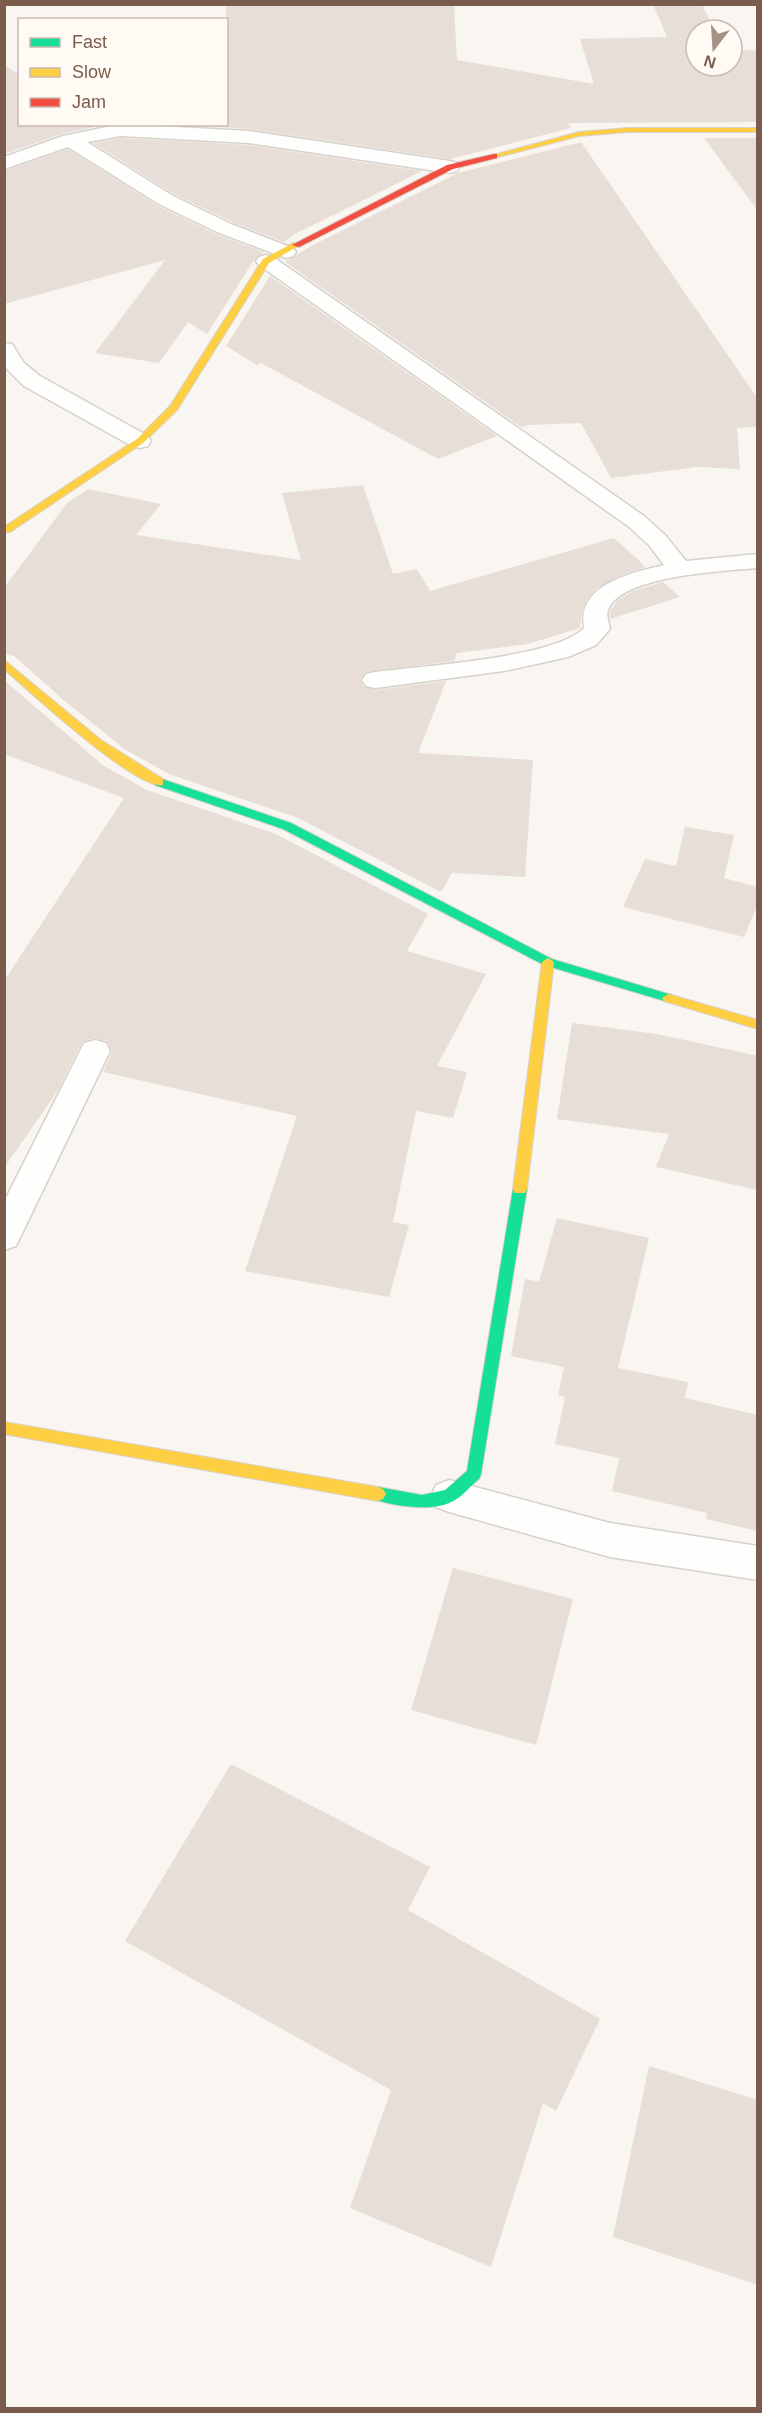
<svg xmlns="http://www.w3.org/2000/svg" width="762" height="2413" viewBox="0 0 762 2413" font-family="Arial,sans-serif">
	<style>
		.building { fill: #e6ded7 }
		.lines { fill: none; stroke-linecap: round; stroke-linejoin: round }
		.street-casing { stroke: #d7d1cb; stroke-width: 3 }
		.fast-casing { stroke: #d9d2cb; stroke-width: 2 }
		.slow-casing { stroke: #d9d2cb; stroke-width: 2 }
		.jam-casing { stroke: #d9d2cb; stroke-width: 2 }
		.street { fill: #fefefd; fill-rule: evenodd }
		.fast { fill: #16e098; fill-rule: evenodd }
		.slow { fill: #ffcf43; fill-rule: evenodd }
		.jam { fill: #f24e42; fill-rule: evenodd }
	</style>
	<rect width="100%" height="100%" fill="#f9f5f0"/>
	<g class="building">
		<polygon points="226,4 454,4 457,60 594,84 580,39 667,37 653,4 702,4 714,30 696,30 696,66 732,66 732,51 758,50 758,122 568,123 571,128 450,159 249,129 171,124 226,124"/>
		<polygon points="4,65 20,75 20,124 107,124 62,134 4,154"/>
		<polygon points="121,138 249,145 422,171 295,234 284,242 232,222 174,194 93,143"/>
		<polygon points="704,138 758,138 758,211"/>
		<polygon points="581,142 758,399 758,427 737,428 740,469 697,467 611,478 581,423 528,425 521,427 285,262 311,246 458,173"/>
		<polygon points="68,149 158,206 216,234 264,252 254,260 207,334 188,322 159,363 95,353 165,260 4,304 4,171"/>
		<polygon points="270,276 497,436 438,459 261,363 257,365 226,346"/>
		<polygon points="363,485 393,574 417,569 430,591 614,538 646,567 621,575 596,589 587,600 582,612 580,628 528,644 457,653 454,661 366,672 360,679 364,687 375,690 446,681 418,753 533,760 525,877 452,873 441,892 298,818 169,774 126,750 66,702 14,656 4,653 4,588 67,503 88,489 161,504 136,535 301,560 282,493"/>
		<polygon points="663,582 680,597 610,619 610,611 618,600 633,591"/>
		<polygon points="4,680 104,766 147,790 276,834 428,914 407,951 486,974 437,1066 467,1072 453,1118 416,1111 393,1222 409,1225 389,1297 245,1271 297,1116 103,1072 112,1052 107,1041 94,1038 82,1042 57,1092 4,1168 4,981 124,798 4,754"/>
		<polygon points="685,827 734,835 724,878 758,887 758,904 744,937 623,907 645,859 676,866"/>
		<polygon points="572,1023 657,1034 758,1056 758,1190 656,1167 669,1134 557,1119"/>
		<polygon points="557,1218 649,1238 618,1368 688,1382 685,1398 758,1415 758,1531 706,1519 707,1513 612,1491 619,1458 555,1444 565,1397 558,1395 564,1367 511,1356 525,1279 539,1282"/>
		<polygon points="453,1568 573,1599 536,1745 411,1710"/>
		<polygon points="231,1764 430,1867 408,1910 600,2019 556,2111 543,2103 491,2267 350,2208 391,2090 125,1941"/>
		<polygon points="649,2066 758,2100 758,2285 613,2237"/>
	</g>
	<g class="lines">
		<defs>
			<g id="street">
				<polygon points="121,124 249,131 450,161 457,163 459,167 457,171 450,173 249,143 121,136 87,142 173,196 231,224 293,248 296,252 293,256 286,258 217,232 159,204 68,147 4,169 4,157 63,136"/>
				<path d="M266,255l7,2 371,259 21,19 21,26 72,-7v14c-33,3 -137,7 -150,42 -2,6 1,13 2,19l-14,16 -28,12 -64,14 -129,17 -9,-2 -4,-6 4,-6 9,-2c45,-6 181,-14 209,-44 -7,-44 47,-55 80,-63l-15,-20 -21,-19 -369,-261 -3,-4 3,-4z"/>
				<polygon points="4,343 12,344 24,363 40,376 148,436 151,441 148,446 140,448 132,446 24,386 4,366"/>
				<polygon points="95,1040 106,1043 110,1051 16,1246 4,1250 4,1202 80,1051 84,1043"/>
				<polygon points="449,1480 610,1523 758,1546 758,1580 610,1557 449,1512 436,1507 431,1496 436,1485"/>
			</g>
			<g id="fast">
				<polygon points="159,778 291,823 552,959 672,995 674,998 668,1002 544,965 283,829 155,785 153,782"/>
				<path d="M520,1184l5,1 2,4 -46,285 -2,5c-8,6 -15,16 -24,21 -21,13 -61,6 -82,-1l-3,-5 3,-5 5,-2 44,8 23,-5 22,-19 46,-282 2,-4z"/>
			</g>
			<g id="slow">
				<polygon points="628,128 758,128 758,132 628,132 579,136 494,158 490,156 579,132"/>
				<polygon points="293,243 300,245 269,263 177,410 143,443 10,532 4,532 4,527 137,439 170,406 263,259"/>
				<path d="M4,660l97,80 62,39v6c-27,5 -135,-95 -159,-116z"/>
				<polygon points="548,958 554,962 527,1189 525,1193 515,1193 513,1189 542,962"/>
				<polygon points="668,994 758,1020 758,1029 664,1001 662,998"/>
				<polygon points="4,1422 378,1487 383,1489 386,1494 383,1499 378,1501 4,1434"/>
			</g>
			<polygon id="jam" points="494,154 497,154 497,158 453,169 299,247 292,245 447,165"/>
		</defs>
		<use href="#street" class="street-casing"/>
		<use href="#fast" class="fast-casing"/>
		<use href="#slow" class="slow-casing"/>
		<use href="#jam" class="jam-casing"/>
		<use href="#street" class="street"/>
		<use href="#fast" class="fast"/>
		<use href="#slow" class="slow"/>
		<use href="#jam" class="jam"/>
	</g>
	<rect width="762" height="2413" fill="none" stroke="#7a5c4d" stroke-width="12"/>
	<rect x="18" y="18" width="210" height="108" fill="#fffaf3" stroke="#cabbb1" stroke-width="1.5"/>
	<rect x="30" y="38" width="30" height="9" fill="#16e098" stroke="#cabbb1" stroke-width="1.5"/>
	<text x="72" y="48" font-size="18" fill="#7a5c4d">Fast</text>
	<rect x="30" y="68" width="30" height="9" fill="#ffcf43" stroke="#cabbb1" stroke-width="1.5"/>
	<text x="72" y="78" font-size="18" fill="#7a5c4d">Slow</text>
	<rect x="30" y="98" width="30" height="9" fill="#f24e42" stroke="#cabbb1" stroke-width="1.5"/>
	<text x="72" y="108" font-size="18" fill="#7a5c4d">Jam</text>
	<g transform="translate(714 48) rotate(197)"><circle r="28" fill="#fffaf3" stroke="#cabbb1" stroke-width="1.5"/>
	<path d="M0-4.5L10 22L0 15L-10 22Z" fill="#a69286"/>
	<text y="-9" font-size="16" font-weight="bold" text-anchor="middle" fill="#7a5c4d">N</text>
	</g>
</svg>
